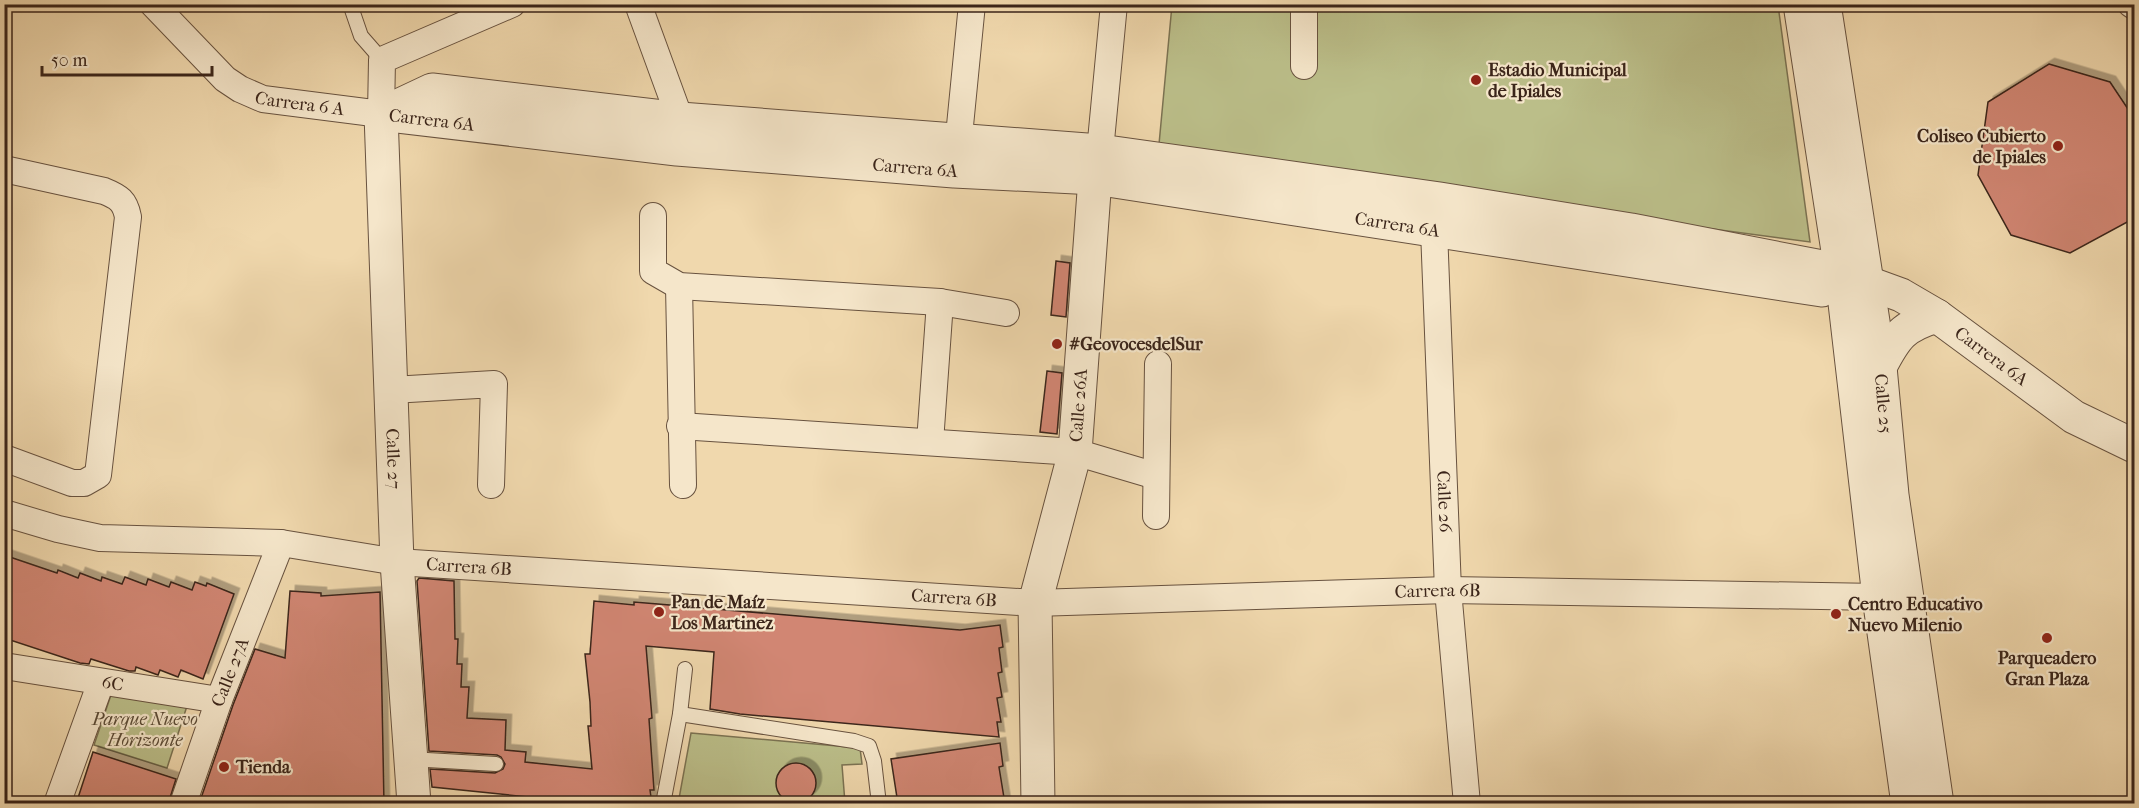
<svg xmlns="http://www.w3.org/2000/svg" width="2139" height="808" viewBox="0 0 2139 808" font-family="'IM FELL French Canon',serif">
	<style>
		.green { fill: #bbbe89; stroke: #7b7252; stroke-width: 1.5 }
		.building { fill: #d18673; stroke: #3b251a; stroke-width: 1.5; filter: url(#shadow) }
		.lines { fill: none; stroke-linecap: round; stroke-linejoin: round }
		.service-casing { stroke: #68523f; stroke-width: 16 }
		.minor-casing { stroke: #68523f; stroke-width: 28 }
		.tertiary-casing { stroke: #68523f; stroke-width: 35 }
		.service { stroke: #f5e6ca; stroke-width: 14 }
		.minor { stroke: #f5e6ca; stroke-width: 26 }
		.tertiary { stroke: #f5e6ca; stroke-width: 33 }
		.poi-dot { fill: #8f2418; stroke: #f5e6ca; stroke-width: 2 }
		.labels { text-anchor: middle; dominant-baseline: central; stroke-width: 4.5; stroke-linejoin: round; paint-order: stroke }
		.poi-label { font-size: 18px; font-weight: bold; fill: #3b251a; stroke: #f5e6ca; text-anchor: start }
		.street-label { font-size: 18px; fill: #3b251a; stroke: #f5e6ca }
		.park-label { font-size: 18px; font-style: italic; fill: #5b4b36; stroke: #f5e6ca }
	</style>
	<defs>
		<filter id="shadow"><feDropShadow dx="5.5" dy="-5.5" stdDeviation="0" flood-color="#0004"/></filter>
	</defs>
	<rect width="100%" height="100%" fill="#f0d8ad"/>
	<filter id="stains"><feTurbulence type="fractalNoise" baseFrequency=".00333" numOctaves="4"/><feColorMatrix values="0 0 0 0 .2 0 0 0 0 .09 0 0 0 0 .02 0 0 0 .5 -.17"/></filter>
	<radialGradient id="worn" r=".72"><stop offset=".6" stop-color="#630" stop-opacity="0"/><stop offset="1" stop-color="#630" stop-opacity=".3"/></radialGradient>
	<g class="green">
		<polygon points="1172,5 1778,5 1810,242 1158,155"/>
		<polygon points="112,692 187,706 167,768 94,745"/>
		<polygon points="691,733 860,748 862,764 842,765 845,803 678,804"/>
	</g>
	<g class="building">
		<polygon points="2049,64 2110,82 2134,118 2134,203 2131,220 2070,253 2011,235 1978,175 1988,102"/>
		<polygon points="1056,261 1070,263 1066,317 1051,315"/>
		<polygon points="1047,371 1062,373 1057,434 1040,432"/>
		<polygon points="4,555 57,573 58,570 78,578 80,573 101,581 102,577 122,584 125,577 146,585 148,579 169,587 171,582 192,590 195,582 206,586 207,583 234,594 203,679 181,670 178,677 160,670 158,675 136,667 135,671 129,671 91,659 89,664 80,663 4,638"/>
		<polygon points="419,578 454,581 455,639 458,639 457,664 462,664 461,687 469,687 467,718 506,720 505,750 526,752 525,762 592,769 588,726 591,726 590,702 585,654 590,654 594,601 634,605 634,602 658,604 960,630 1000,625 1003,647 999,648 1002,672 998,673 1002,697 997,698 1001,722 997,722 999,737 740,714 710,709 714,652 646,646 652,718 649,719 654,790 650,790 652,804 596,804 432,787 430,769 495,773 503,769 505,764 501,757 497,755 429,751 417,581"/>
		<polygon points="290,591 321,593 321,596 380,592 384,804 199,804 233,705 255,649 285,658"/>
		<polygon points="1000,743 1003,766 999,767 1005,804 898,804 891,759"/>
		<polygon points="93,752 176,779 168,804 76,804"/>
		<circle cx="796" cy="783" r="20"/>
	</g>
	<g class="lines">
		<defs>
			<g id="service">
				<polyline points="350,4 361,36 382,60"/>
				<polyline points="680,714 854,741 869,746 874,761 879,804"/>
				<polyline points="410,759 496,764"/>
				<polyline points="663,804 680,714 685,669"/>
			</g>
			<g id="minor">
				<path id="s1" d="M153,4l72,75 15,10 23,10 118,15 1,-54 130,-56"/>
				<polyline points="638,4 680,119 679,135"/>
				<polyline points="1304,4 1304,66"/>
				<polyline points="2131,4 2134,6"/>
				<polyline points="1100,151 1114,4"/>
				<polyline points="957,156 972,4"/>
				<path d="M4,169l100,22c15,6 21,10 24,26l-30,258 -14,8h-12l-68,-25"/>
				<path id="s2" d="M1437,214l-3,16 14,360 19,214"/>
				<polyline points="653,216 653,271 679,286 940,302 1006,313"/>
				<polyline points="679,286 683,485"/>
				<polyline points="392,390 494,384 491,485"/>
				<polyline points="680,426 1075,452 1156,476"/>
				<polyline points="930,442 940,302"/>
				<path id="s3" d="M4,513l54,16 42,9 181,5 116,19 638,41 413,-13 431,7 18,-2"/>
				<polyline points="1156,516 1158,364"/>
				<path id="s4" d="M4,666l215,34"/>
				<polyline points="57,804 101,682"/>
				<path id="s5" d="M183,804l36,-104 62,-157"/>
			</g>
			<g id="tertiary">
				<polyline points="1800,4 1842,277 1879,597 1908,804"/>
				<path id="s6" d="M1824,4l56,363 12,128 45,309"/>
				<path id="s7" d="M381,114l51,-24 248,29 420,32 340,48 191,31 191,37 20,10 26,6 33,12 36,21 137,101 60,29"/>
				<path id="s8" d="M381,114l296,35 277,22 141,7 727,112 20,-13"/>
				<path id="s9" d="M381,114l16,448 17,242"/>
				<path d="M1880,367c16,-31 23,-41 57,-51"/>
				<path id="s10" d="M1038,804l-3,-201 40,-151 20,-274 4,-20"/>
			</g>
		</defs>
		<use href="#service" class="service-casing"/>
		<use href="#minor" class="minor-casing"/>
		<use href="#tertiary" class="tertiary-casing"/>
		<use href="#service" class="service"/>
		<use href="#minor" class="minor"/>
		<use href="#tertiary" class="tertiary"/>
	</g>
	<g class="poi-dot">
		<circle cx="1476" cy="80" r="6"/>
		<circle cx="2058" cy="146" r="6"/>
		<circle cx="1057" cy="344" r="6"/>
		<circle cx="659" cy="612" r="6"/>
		<circle cx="1836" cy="614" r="6"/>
		<circle cx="2047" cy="638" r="6"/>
		<circle cx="224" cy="767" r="6"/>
	</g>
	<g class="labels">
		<g class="poi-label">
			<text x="1488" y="70">Estadio Municipal<tspan x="1488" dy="21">de Ipiales</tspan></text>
			<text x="2046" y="136" text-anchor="end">Coliseo Cubierto<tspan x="2046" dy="21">de Ipiales</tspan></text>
			<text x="1069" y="344">#GeovocesdelSur</text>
			<text x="671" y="602">Pan de Maíz<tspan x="671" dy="21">Los Martinez</tspan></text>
			<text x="1848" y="604">Centro Educativo<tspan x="1848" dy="21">Nuevo Milenio</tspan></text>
			<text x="2047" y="658" text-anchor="middle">Parqueadero<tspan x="2047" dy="21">Gran Plaza</tspan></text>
			<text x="236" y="767">Tienda</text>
		</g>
		<g class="street-label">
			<text stroke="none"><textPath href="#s1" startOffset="184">Carrera 6 A</textPath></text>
			<text stroke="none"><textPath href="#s8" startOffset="51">Carrera 6A</textPath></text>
			<text stroke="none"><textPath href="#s8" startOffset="537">Carrera 6A</textPath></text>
			<text stroke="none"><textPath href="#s8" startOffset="1023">Carrera 6A</textPath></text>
			<text stroke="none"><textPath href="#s7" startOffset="1652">Carrera 6A</textPath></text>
			<text stroke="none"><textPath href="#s6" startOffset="404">Calle 25</textPath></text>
			<text stroke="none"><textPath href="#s10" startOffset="404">Calle 26A</textPath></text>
			<text stroke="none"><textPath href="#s9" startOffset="345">Calle 27</textPath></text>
			<text stroke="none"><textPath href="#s2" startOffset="288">Calle 26</textPath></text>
			<text stroke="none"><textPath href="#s3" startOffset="470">Carrera 6B</textPath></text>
			<text stroke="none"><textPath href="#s3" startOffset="1440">Carrera 6B</textPath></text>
			<text stroke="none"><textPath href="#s3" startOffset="956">Carrera 6B</textPath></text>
			<text stroke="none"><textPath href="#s5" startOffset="140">Calle 27A</textPath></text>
			<text stroke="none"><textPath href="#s4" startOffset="110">6C</textPath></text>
		</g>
		<g class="park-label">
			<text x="145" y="719">Parque Nuevo<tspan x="145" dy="21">Horizonte</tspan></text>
		</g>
	</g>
	<rect width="2139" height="808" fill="none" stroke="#f0d8ad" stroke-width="24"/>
	<rect x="6" y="6" width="2127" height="796" fill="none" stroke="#3b251a" stroke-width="3"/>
	<rect x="12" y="12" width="2115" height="784" fill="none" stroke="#3b251a" stroke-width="1.5"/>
	<path d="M42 66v9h170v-9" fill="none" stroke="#3b251a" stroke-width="3"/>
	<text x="51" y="66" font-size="18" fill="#3b251a" stroke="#f5e6ca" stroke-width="4.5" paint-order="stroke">50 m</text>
	<rect width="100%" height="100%" filter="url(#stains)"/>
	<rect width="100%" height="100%" fill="url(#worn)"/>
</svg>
